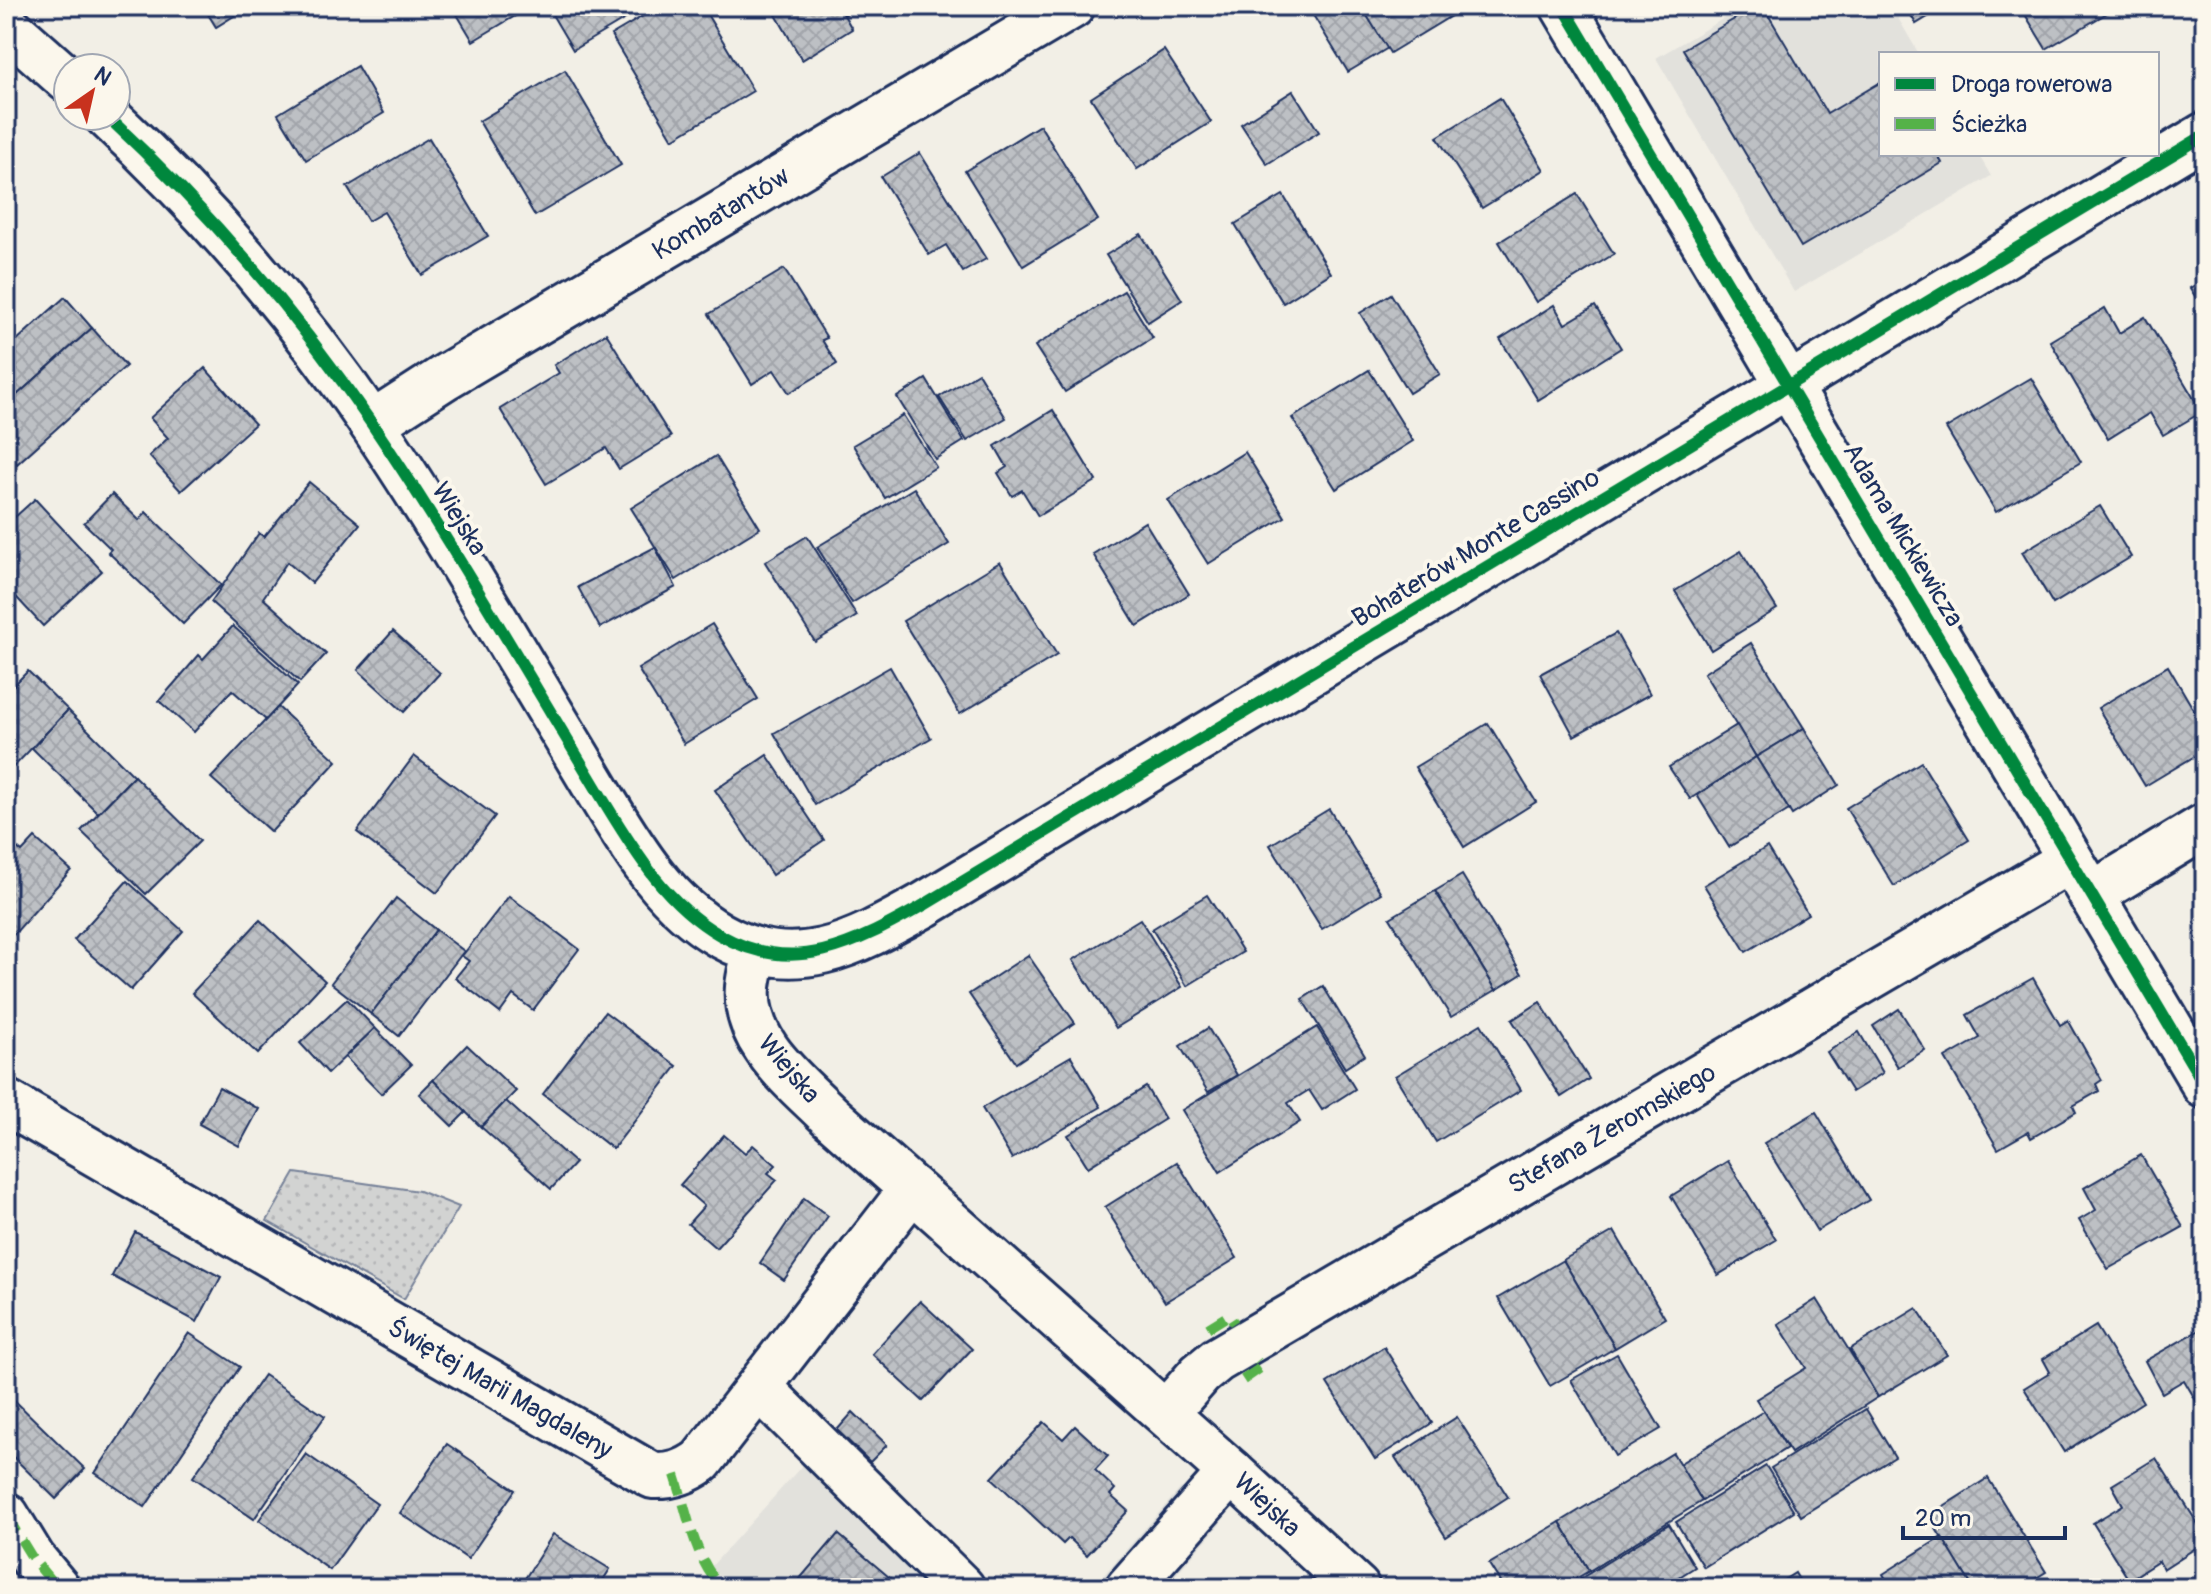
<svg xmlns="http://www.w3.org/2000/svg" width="2211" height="1594" viewBox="0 0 2211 1594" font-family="Pangolin,sans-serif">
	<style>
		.built { fill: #e2e1dc }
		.park { fill: url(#park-dots); stroke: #768198; stroke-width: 2 }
		.building { fill: url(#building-cross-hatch); stroke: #1b2f5e; stroke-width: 2 }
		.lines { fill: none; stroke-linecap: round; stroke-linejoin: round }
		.minor-casing { stroke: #1b2f5e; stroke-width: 50 }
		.minor { stroke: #fbf7ec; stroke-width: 44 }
		.quiet { stroke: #55b248; stroke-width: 10; stroke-dasharray: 20 10; stroke-linecap: butt }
		.cycleway-casing { stroke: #fbf7ec; stroke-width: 17 }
		.cycleway { stroke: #00873e; stroke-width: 12 }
		.labels { text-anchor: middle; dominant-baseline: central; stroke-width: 8; stroke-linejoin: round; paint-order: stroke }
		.street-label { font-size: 26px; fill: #1b2f5e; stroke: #fbf7ec }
	</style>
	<defs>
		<pattern id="park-dots" width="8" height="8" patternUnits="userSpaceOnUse" patternTransform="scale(2)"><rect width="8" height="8" fill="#d2d3d2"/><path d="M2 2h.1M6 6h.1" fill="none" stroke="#b4b5b7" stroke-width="1.8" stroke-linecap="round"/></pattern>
		<pattern id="building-cross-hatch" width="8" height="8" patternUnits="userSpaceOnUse" patternTransform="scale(2)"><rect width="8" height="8" fill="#bdc0c4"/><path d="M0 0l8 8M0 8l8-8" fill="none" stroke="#a2a5ab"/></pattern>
	</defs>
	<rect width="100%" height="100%" fill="#f2efe6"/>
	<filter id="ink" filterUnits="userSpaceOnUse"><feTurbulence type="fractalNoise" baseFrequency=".0125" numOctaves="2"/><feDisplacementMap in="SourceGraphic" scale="16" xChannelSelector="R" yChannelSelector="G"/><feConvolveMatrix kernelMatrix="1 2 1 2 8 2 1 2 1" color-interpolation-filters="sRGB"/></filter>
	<g filter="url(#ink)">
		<g class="built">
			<polygon points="1745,6 1891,6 1919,54 1881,54 1881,154 1978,154 1991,176 1794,292 1656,58"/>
			<polygon points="834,1430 995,1588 735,1588 710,1568"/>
			<polygon points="1181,1488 1221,1523 1164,1588 1092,1588"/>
		</g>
		<polygon class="park" points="295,1173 419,1191 459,1207 404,1299 267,1221"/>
		<g class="building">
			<polygon points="203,6 250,6 216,27"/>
			<polygon points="452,6 532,6 473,41"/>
			<polygon points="547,6 647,6 573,50"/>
			<polygon points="660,6 702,6 753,91 673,139 611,35"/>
			<polygon points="771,6 839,6 852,29 802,60"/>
			<polygon points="839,6 859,6 844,15"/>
			<polygon points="1310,6 1361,6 1388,48 1348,72 1308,7"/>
			<polygon points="1361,6 1463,6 1464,8 1390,53"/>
			<polygon points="1757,6 1763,6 1827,114 1881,82 1881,154 1937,154 1942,163 1801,247 1683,49"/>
			<polygon points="1906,6 1946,6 1916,24"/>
			<polygon points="2020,6 2119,6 2046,49"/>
			<polygon points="1164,50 1211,122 1137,169 1091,98"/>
			<polygon points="357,66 384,113 306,160 278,114"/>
			<polygon points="565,70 621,165 535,216 479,121"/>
			<polygon points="1293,91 1319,132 1267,164 1241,124"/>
			<polygon points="1500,98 1544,170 1482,208 1437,137"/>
			<polygon points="1040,125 1098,220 1023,266 965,171"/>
			<polygon points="429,138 488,236 422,275 384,212 368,221 347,187"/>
			<polygon points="920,153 986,259 963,272 946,245 929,255 881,177"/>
			<polygon points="1577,194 1614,254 1536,302 1499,242"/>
			<polygon points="1283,195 1331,273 1283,303 1235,224"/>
			<polygon points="1141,234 1182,300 1148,322 1106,255"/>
			<polygon points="784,269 827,338 822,340 837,364 789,393 774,370 752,384 709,314"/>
			<polygon points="2205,279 2205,312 2190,288"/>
			<polygon points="1124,291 1153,338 1065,392 1035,346"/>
			<polygon points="1391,294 1440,374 1409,393 1360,313"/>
			<polygon points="65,297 92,328 6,405 6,350"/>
			<polygon points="1554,305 1565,324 1595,306 1621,348 1538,400 1500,339"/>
			<polygon points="2105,308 2119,333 2145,317 2202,412 2163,435 2150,413 2108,439 2050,341"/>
			<polygon points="92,328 126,366 17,464 6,452 6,405"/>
			<polygon points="606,333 671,437 619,469 606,448 546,484 500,409 559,373 554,365"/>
			<polygon points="205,368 255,424 181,491 149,456 168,438 150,418"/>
			<polygon points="1369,370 1413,441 1336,489 1292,418"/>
			<polygon points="978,373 1006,418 967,441 939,397"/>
			<polygon points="2031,378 2081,462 1996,512 1946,428"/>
			<polygon points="926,379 964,441 935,459 897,397"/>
			<polygon points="1053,410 1096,481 1038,516 1022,490 1012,496 998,473 1007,467 995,446"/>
			<polygon points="903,415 936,467 885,498 853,445"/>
			<polygon points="1245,452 1285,517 1208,564 1168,500"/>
			<polygon points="716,456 760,528 676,580 631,508"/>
			<polygon points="309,482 360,524 312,583 287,562 263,598 326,654 300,682 211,602 259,533 264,537"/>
			<polygon points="914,488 949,544 852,603 817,547"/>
			<polygon points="112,494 139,520 146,512 221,585 183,624 108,552 111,549 84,523"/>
			<polygon points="35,499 102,571 43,626 6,586 6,525"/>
			<polygon points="2100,506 2131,557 2053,604 2022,552"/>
			<polygon points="1145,522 1189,594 1137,626 1093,554"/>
			<polygon points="807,536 857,616 815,642 765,562"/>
			<polygon points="655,547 676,587 600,628 578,587"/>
			<polygon points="1741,551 1777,609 1711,650 1675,591"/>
			<polygon points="1000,562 1057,655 960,714 903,621"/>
			<polygon points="712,624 758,699 684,744 638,669"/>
			<polygon points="233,626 298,685 266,720 232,690 194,732 159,701 199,655 203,659"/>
			<polygon points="393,631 440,673 404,712 358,670"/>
			<polygon points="1616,633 1650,694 1574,736 1540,674"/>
			<polygon points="1751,643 1804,728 1756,757 1704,673"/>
			<polygon points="2168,666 2205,729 2205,750 2145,786 2098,708"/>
			<polygon points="890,667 931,738 815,805 774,733"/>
			<polygon points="28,671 68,710 6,775 6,693"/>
			<polygon points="278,707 337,761 271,832 211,778"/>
			<polygon points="68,710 134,776 98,813 32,748"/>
			<polygon points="1488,723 1536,802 1464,847 1415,767"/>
			<polygon points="1737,725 1756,757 1690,799 1669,767"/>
			<polygon points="1804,728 1839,785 1792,815 1756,757"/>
			<polygon points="767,755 824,840 772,875 715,790"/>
			<polygon points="414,756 495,816 437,893 357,832"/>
			<polygon points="1756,757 1789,810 1729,847 1697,795"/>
			<polygon points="1921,762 1969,840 1894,886 1846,808"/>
			<polygon points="134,776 200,841 146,894 81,831"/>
			<polygon points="1329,809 1381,893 1322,929 1270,845"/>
			<polygon points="6,838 22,852 35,838 71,870 9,940 6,938"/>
			<polygon points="1767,847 1808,914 1746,952 1704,885"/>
			<polygon points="1462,875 1522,974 1496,990 1435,891"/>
			<polygon points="127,881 183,931 131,990 74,940"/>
			<polygon points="1435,891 1496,990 1451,1017 1390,918"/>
			<polygon points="1207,895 1243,952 1187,986 1152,929"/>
			<polygon points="509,896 579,949 533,1010 513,995 500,1013 455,978 469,961 462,956"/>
			<polygon points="396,898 436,930 371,1014 331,983"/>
			<polygon points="1140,919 1182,987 1116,1028 1073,960"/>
			<polygon points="260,920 325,981 258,1054 192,993"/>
			<polygon points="436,930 464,951 399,1036 371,1014"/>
			<polygon points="1028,955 1075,1023 1016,1063 969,994"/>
			<polygon points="2033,978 2060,1025 2068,1020 2102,1080 2096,1084 2099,1091 2073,1106 2076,1112 2031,1138 2028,1132 1998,1149 1945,1058 1980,1038 1967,1015"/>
			<polygon points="1323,986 1365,1055 1345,1068 1302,999"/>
			<polygon points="347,999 375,1028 328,1073 300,1043"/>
			<polygon points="1540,1002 1589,1079 1561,1097 1512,1020"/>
			<polygon points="1899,1009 1925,1050 1898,1067 1873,1026"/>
			<polygon points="605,1012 677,1066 613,1149 543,1094"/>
			<polygon points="1481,1024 1521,1090 1436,1142 1395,1076"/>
			<polygon points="1317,1027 1355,1089 1322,1110 1309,1090 1288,1103 1300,1122 1220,1172 1182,1110"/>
			<polygon points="375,1028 411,1065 381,1094 345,1057"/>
			<polygon points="1208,1028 1237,1075 1208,1092 1180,1046"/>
			<polygon points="1859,1032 1883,1073 1852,1092 1827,1052"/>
			<polygon points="467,1045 516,1091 481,1127 433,1080"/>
			<polygon points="1071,1056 1101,1107 1012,1159 982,1108"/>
			<polygon points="433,1080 466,1112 452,1126 419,1094"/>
			<polygon points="219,1087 259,1109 239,1146 199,1124"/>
			<polygon points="1146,1087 1165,1119 1088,1167 1068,1135"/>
			<polygon points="506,1101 575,1163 551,1189 481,1127"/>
			<polygon points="1816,1112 1869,1200 1817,1231 1764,1143"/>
			<polygon points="724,1135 745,1153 753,1145 776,1165 768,1173 777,1180 716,1248 688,1224 704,1206 680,1185"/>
			<polygon points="2141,1155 2183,1227 2108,1269 2079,1220 2096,1210 2084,1188"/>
			<polygon points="1728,1161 1776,1240 1718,1275 1671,1196"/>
			<polygon points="1177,1162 1237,1258 1165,1302 1105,1207"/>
			<polygon points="804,1198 828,1216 784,1280 760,1263"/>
			<polygon points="1614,1231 1665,1318 1615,1348 1563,1260"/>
			<polygon points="135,1232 221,1277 197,1322 112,1276"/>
			<polygon points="1563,1260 1615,1348 1550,1386 1498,1298"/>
			<polygon points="1817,1299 1878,1397 1791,1453 1756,1399 1806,1368 1778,1324"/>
			<polygon points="920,1301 972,1349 923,1401 872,1354"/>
			<polygon points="1917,1308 1947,1355 1878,1397 1850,1349"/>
			<polygon points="2096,1326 2143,1402 2064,1452 2024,1388 2050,1372 2043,1359"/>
			<polygon points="2205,1327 2205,1416 2184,1380 2162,1393 2145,1361"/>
			<polygon points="189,1333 240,1367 145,1507 95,1473"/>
			<polygon points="1384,1347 1432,1423 1375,1459 1327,1383"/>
			<polygon points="1617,1354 1661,1429 1615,1456 1571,1380"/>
			<polygon points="264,1375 325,1416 254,1519 193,1477"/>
			<polygon points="8,1394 85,1469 56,1499 6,1450 6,1396"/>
			<polygon points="1866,1409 1895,1457 1801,1516 1771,1468"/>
			<polygon points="1764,1411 1787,1448 1702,1501 1679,1464"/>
			<polygon points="853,1412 887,1445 870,1462 837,1430"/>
			<polygon points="1457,1417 1508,1497 1446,1537 1395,1457"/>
			<polygon points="1044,1422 1063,1439 1075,1426 1108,1456 1095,1470 1115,1489 1110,1495 1128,1511 1087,1555 1069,1538 1063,1544 992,1478"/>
			<polygon points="447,1444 515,1490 468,1559 400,1513"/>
			<polygon points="1673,1453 1702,1501 1589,1571 1560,1522"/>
			<polygon points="306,1454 377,1504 330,1570 259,1520"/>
			<polygon points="2156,1458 2205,1535 2205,1542 2163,1569 2159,1561 2129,1580 2093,1523 2123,1505 2112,1485"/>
			<polygon points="1766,1466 1794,1511 1704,1567 1676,1522"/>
			<polygon points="1988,1478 2046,1572 2020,1588 1973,1588 1928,1516"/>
			<polygon points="1560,1522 1589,1571 1560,1588 1504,1588 1489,1564"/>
			<polygon points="1669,1524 1695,1567 1662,1588 1585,1588 1580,1579"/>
			<polygon points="553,1534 610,1569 598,1588 519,1588"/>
			<polygon points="838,1534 902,1588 792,1588"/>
			<polygon points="1942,1537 1973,1588 1891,1588 1883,1574"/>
			<polygon points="1795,1573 1804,1588 1771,1588"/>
		</g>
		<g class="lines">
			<defs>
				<g id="minor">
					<polyline points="1563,6 2205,1086"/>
					<polyline points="6,25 68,80"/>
					<path d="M107,116c100,93 188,195 265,308 59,87 112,177 166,267 20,34 41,68 61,102 33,54 64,109 121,142 76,43 136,8 204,-30l1281,-770"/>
					<polyline points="372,424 445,377 1072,6"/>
					<polyline points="2091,895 2205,826"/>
					<path d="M755,950c-2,12 -6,25 -7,37 -5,55 47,94 82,129l401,356 126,116"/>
					<path d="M6,1102l647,374c19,1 33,-4 48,-15l211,-272"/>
					<polyline points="759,1387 962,1588"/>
					<polyline points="1166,1413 1200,1374 1217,1360 2070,860"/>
					<polyline points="6,1515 33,1559 57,1588"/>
					<polyline points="1128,1588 1231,1472"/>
				</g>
			</defs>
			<use href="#minor" class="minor-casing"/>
			<use href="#minor" class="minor"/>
			<g class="quiet">
				<polyline points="1208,1328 1229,1315 1234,1323"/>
				<polyline points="1243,1380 1262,1367 1257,1361"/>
				<path d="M675,1475c11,33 21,90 48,113"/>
				<polyline points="6,1515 33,1559 57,1588"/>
			</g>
			<defs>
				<g id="cycleway">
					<polyline points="1563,6 2205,1086"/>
					<path d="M107,116c100,93 188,195 265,308 59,87 112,177 166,267 20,34 41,68 61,102 33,54 64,109 121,142 76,43 136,8 204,-30l1281,-770"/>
				</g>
			</defs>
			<use href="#cycleway" class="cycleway-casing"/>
			<use href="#cycleway" class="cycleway"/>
		</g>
	</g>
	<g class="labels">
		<g class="street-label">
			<text transform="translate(721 214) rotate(-31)">Kombatantów</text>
			<text transform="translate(459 519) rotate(58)">Wiejska</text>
			<text transform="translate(1903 535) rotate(59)">Adama Mickiewicza</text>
			<text transform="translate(1476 548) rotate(-31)">Bohaterów Monte Cassino</text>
			<text transform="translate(789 1069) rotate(50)">Wiejska</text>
			<text transform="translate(1612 1129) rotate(-30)">Stefana Żeromskiego</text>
			<text transform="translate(500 1389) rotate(30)">Świętej Marii Magdaleny</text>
			<text transform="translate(1267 1505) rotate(43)">Wiejska</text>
		</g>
	</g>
	<rect width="2211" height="1594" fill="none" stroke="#fbf7ec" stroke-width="32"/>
	<rect x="16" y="16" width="2179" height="1562" fill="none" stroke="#1b2f5e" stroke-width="3" filter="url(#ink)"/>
	<rect x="1879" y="52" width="280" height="104" fill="#fbf7ec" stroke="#a1a7b3" stroke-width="2"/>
	<rect x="1895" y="78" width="40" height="12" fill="#00873e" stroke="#a1a7b3" stroke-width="2"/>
	<text x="1951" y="92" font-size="24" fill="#1b2f5e">Droga rowerowa</text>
	<rect x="1895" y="118" width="40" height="12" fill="#55b248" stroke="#a1a7b3" stroke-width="2"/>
	<text x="1951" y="132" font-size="24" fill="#1b2f5e">Ścieżka</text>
	<g transform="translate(92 92) rotate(34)"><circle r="38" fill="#fbf7ec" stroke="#a1a7b3" stroke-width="2"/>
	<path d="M0-6L14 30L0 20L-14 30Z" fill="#c8321e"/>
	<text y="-12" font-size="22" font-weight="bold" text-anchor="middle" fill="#1b2f5e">N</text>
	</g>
	<path d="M1903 1526v12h162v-12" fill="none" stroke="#1b2f5e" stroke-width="4"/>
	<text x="1915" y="1526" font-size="24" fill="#1b2f5e" stroke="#fbf7ec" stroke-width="6" paint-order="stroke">20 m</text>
</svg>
